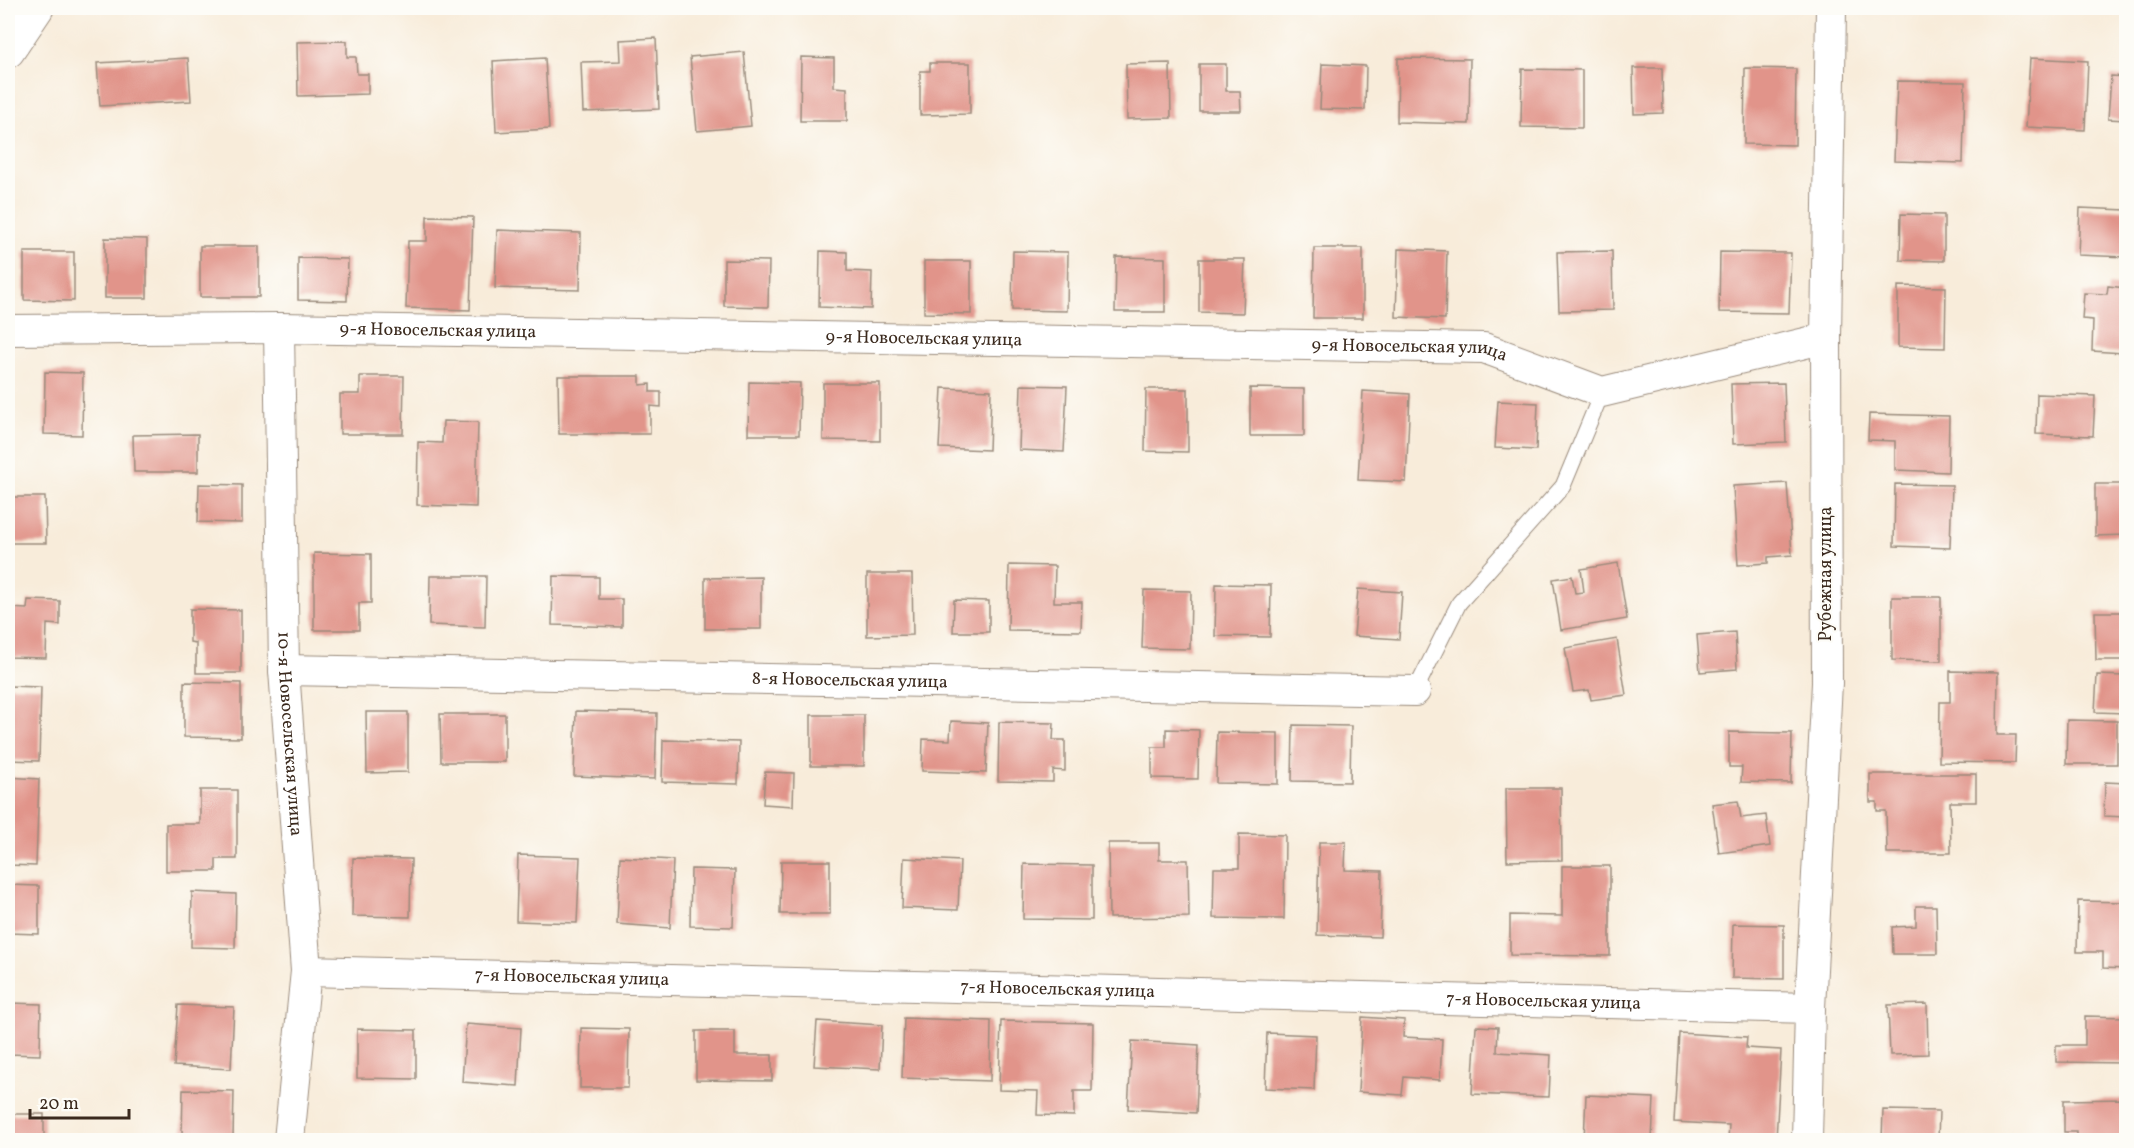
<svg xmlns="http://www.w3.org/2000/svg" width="2134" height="1148" viewBox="0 0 2134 1148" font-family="Vollkorn,serif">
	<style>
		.building { fill: #e1948a }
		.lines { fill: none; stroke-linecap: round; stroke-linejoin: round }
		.lane-casing { stroke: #9a8b7c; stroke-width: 17 }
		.street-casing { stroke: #9a8b7c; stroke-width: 32 }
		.secondary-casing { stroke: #9a8b7c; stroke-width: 35 }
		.lane { stroke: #fff; stroke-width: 15 }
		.street { stroke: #fff; stroke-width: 30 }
		.secondary { stroke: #fff; stroke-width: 33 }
		.labels { text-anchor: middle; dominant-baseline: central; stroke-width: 4.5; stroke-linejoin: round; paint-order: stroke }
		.street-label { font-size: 18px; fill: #3b2a1e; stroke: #fdfcf7 }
	</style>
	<rect width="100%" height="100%" fill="#fdfcf7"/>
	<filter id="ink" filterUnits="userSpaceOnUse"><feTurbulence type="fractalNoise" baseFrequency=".0167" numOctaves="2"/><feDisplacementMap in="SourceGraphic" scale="12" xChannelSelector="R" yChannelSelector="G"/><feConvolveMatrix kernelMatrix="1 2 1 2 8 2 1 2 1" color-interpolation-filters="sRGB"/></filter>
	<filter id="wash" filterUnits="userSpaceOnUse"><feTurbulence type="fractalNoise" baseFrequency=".008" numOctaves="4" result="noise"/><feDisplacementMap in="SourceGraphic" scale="24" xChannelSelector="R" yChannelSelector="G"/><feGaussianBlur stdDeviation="1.35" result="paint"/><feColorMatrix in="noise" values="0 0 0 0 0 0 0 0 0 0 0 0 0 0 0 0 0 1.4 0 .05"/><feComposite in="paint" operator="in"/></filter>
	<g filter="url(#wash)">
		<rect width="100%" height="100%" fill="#f8ecda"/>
		<g id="blocks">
			<g class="building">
				<polygon points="656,38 659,109 583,112 581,62 621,61 620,40"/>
				<polygon points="347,41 347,57 356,57 357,74 368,74 368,94 298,96 297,42"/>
				<polygon points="744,52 751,126 697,131 690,57"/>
				<polygon points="801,57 834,58 834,87 847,88 847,121 800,121"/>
				<polygon points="188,58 191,101 100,106 97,63"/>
				<polygon points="545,58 549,129 496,132 493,61"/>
				<polygon points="1398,58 1470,59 1469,124 1397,122"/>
				<polygon points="2030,58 2088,61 2085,130 2026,127"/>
				<polygon points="930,63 970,63 970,114 920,115 920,71 930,71"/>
				<polygon points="1170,63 1171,118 1127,119 1126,64"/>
				<polygon points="1199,64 1226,64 1226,91 1240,91 1241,111 1199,111"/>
				<polygon points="1322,64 1366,66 1365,110 1320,109"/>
				<polygon points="1633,68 1662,68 1663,113 1634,114"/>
				<polygon points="1745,68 1796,69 1795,145 1744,144"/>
				<polygon points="1522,69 1582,70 1582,128 1521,127"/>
				<polygon points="2111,76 2126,77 2126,120 2108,119"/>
				<polygon points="1897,81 1965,82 1963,163 1894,161"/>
				<polygon points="2080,208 2126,210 2126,257 2078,255"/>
				<polygon points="1901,214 1944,215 1944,261 1900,260"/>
				<polygon points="427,216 473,217 470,310 406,308 408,241 427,241"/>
				<polygon points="497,230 581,233 580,290 495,288"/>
				<polygon points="105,238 147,239 147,298 105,298"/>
				<rect x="200" y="246" width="59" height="51"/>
				<polygon points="1314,248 1363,248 1363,318 1313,318"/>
				<polygon points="1398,249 1447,251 1445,319 1396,317"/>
				<polygon points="820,251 847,252 847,271 872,272 871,309 819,307"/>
				<polygon points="1013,251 1068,252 1067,311 1012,310"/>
				<polygon points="1612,251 1613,310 1559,311 1557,252"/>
				<polygon points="24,252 74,252 74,301 24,300"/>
				<polygon points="1720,252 1791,253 1789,313 1719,312"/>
				<polygon points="1116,257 1165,258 1165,312 1115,312"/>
				<polygon points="298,258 348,259 347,301 298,300"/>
				<polygon points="1199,259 1245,259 1243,313 1199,312"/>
				<polygon points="724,260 769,261 768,307 724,306"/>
				<polygon points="924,261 971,261 971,314 924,313"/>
				<polygon points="1898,286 1946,287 1945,348 1898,347"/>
				<polygon points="2108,286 2126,288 2126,340 2124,340 2123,353 2092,351 2093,320 2082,319 2084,293 2107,294"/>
				<polygon points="45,372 83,373 82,435 44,434"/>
				<polygon points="360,376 404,376 403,434 340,434 340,394 360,394"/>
				<polygon points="558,376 640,376 640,385 650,384 650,392 661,392 661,407 650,406 650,434 559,434"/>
				<polygon points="749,382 800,383 799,435 748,435"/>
				<polygon points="823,383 880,383 880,441 823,440"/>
				<polygon points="1784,383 1786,442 1733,444 1731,384"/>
				<polygon points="1021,385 1067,386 1064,452 1019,450"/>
				<polygon points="942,388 991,390 989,450 939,448"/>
				<polygon points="1250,388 1304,389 1304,436 1250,436"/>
				<polygon points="1146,389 1188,389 1188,452 1145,451"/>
				<polygon points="1363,391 1410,394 1406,482 1358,480"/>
				<polygon points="2037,394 2095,396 2093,436 2036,434"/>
				<polygon points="1498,401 1538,403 1536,450 1495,448"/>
				<polygon points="1869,414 1949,416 1948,472 1895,470 1895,441 1868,440"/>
				<polygon points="443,421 478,422 476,507 417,505 418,442 442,443"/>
				<polygon points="198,434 198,472 134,472 133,435"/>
				<polygon points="1787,483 1792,555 1768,557 1768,563 1738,565 1733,486"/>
				<polygon points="199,484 242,485 242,523 198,522"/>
				<polygon points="1895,484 1952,485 1950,548 1894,546"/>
				<polygon points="2095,484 2126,484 2125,535 2095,536"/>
				<polygon points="8,497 45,497 46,543 8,543"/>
				<polygon points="314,553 371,554 371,603 359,603 359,630 314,630"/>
				<polygon points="1618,563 1627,619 1561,630 1553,579 1572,576 1575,593 1584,592 1581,569"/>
				<polygon points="1009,565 1055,566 1054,602 1082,602 1081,631 1008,630"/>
				<polygon points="867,574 912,574 913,635 867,636"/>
				<polygon points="430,576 486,576 485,627 429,625"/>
				<polygon points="553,576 599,577 599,599 622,599 622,627 552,625"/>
				<polygon points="761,577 761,629 705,629 705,578"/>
				<polygon points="1216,584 1271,585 1270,637 1215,636"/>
				<polygon points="1358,589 1402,592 1399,639 1354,636"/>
				<polygon points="1144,590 1191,591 1190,649 1142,648"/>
				<polygon points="1892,597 1941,597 1941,661 1892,660"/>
				<polygon points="28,600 60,601 60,625 47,624 46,658 8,657 8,608 27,609"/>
				<polygon points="954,600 989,601 989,632 953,632"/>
				<polygon points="190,609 241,610 241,673 196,673 196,643 190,642"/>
				<polygon points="2095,612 2126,612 2126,660 2096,660"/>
				<polygon points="1735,632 1737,669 1700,672 1697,635"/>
				<polygon points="1617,639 1626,695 1591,700 1589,690 1573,692 1565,648"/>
				<polygon points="1950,671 1998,672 1997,735 2016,735 2015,763 1939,762 1940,702 1950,702"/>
				<polygon points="2097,675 2126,676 2126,713 2095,712"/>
				<polygon points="184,682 241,683 241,738 184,737"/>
				<polygon points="8,686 41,687 39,761 8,760"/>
				<polygon points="576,711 657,713 655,779 574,776"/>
				<polygon points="366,712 408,712 408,772 367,773"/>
				<polygon points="440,714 505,714 505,762 441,762"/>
				<rect x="811" y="715" width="53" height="51"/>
				<polygon points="2067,720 2117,721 2117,764 2066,764"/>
				<polygon points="951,721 988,723 986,773 922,771 923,739 950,740"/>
				<polygon points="999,722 1054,723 1053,740 1065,740 1065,771 1053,770 1053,782 998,781"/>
				<polygon points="1293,725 1351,726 1350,782 1292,781"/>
				<polygon points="1166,729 1199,730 1198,779 1152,778 1152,747 1166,747"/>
				<polygon points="1217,732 1278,733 1278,784 1216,783"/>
				<polygon points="1729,732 1792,733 1791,783 1741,782 1742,767 1729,767"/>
				<polygon points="663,740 739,742 738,784 662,782"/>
				<polygon points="765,772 794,773 793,806 763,804"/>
				<polygon points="1870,774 1976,774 1976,802 1950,802 1951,853 1887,853 1886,811 1877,811 1877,802 1870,802"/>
				<polygon points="8,777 39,779 36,866 8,865"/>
				<polygon points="2105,782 2126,783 2126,817 2104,816"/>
				<polygon points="1506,788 1561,788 1562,860 1507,861"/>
				<polygon points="200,790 237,790 237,859 216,859 216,871 166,871 166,824 200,824"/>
				<polygon points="1738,801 1741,818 1766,815 1770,846 1719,853 1712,804"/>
				<polygon points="1239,834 1285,835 1284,919 1213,918 1214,868 1239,868"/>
				<polygon points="1319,842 1346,842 1345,870 1382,871 1380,937 1317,935"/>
				<polygon points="1108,843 1159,843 1159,860 1188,860 1189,917 1109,918"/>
				<polygon points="518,855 580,857 577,923 516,921"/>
				<polygon points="620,857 673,860 670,928 617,924"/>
				<polygon points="353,858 411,859 410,917 352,916"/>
				<polygon points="904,858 960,861 958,910 902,908"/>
				<polygon points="781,861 830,861 830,914 780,914"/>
				<polygon points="1024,864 1092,865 1092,920 1023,919"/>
				<polygon points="1562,866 1610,866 1610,956 1510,955 1510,915 1562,916"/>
				<polygon points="691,869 735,870 733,927 690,926"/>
				<polygon points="8,885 39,886 39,934 8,933"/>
				<polygon points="192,892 236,894 235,948 191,947"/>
				<polygon points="2078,901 2126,902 2126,969 2103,968 2103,952 2077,952"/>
				<polygon points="1916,906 1936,906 1937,954 1893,954 1892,927 1916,926"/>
				<polygon points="1733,924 1784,925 1784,979 1732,978"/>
				<polygon points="10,1003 41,1004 40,1055 8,1054"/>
				<polygon points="1927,1004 1928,1054 1890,1055 1888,1005"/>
				<polygon points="178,1005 234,1007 231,1069 174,1066"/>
				<polygon points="2085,1016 2126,1017 2126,1063 2056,1062 2056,1045 2085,1045"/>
				<polygon points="1362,1017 1404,1020 1403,1037 1442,1039 1440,1080 1404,1077 1402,1095 1358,1092"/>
				<polygon points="904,1018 991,1021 990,1081 902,1078"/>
				<polygon points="817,1021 882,1025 880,1069 814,1066"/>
				<polygon points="1001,1021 1093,1023 1092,1091 1074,1091 1074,1116 1037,1115 1038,1091 999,1090"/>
				<polygon points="466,1024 521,1028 518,1086 462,1082"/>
				<polygon points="1476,1026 1498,1027 1497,1052 1551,1055 1549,1097 1472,1094"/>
				<polygon points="581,1028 629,1029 628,1088 580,1088"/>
				<polygon points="357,1029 416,1030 416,1079 357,1078"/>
				<polygon points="696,1031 735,1031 735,1055 772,1055 772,1081 696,1080"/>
				<polygon points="1267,1033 1316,1035 1314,1090 1265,1088"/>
				<polygon points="1679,1033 1747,1037 1746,1048 1781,1050 1776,1140 1728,1140 1729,1125 1674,1122"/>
				<polygon points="1132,1041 1199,1045 1196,1113 1128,1109"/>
				<polygon points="183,1090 234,1091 233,1138 182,1136"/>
				<polygon points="1586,1095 1654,1098 1652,1140 1584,1140"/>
				<polygon points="2126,1099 2126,1140 2076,1140 2076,1132 2064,1132 2064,1100"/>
				<polygon points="1883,1110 1939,1111 1938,1140 1882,1140"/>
				<rect x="8" y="1114" width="36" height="26"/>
			</g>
		</g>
	</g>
	<g filter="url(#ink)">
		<use href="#blocks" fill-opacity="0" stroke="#9a8b7c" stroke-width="1.5"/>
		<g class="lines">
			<defs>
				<polyline id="lane" points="1415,691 1459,603 1563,486 1602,392"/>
				<g id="street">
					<path id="s1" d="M279,328l5,342 22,301 -17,169"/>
					<path id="s2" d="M8,330l271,-2 1205,20 118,44 224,-54"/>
					<path id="s3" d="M284,670l1131,21"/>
					<path id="s4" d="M306,971l1504,37"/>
					<polyline points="1807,1140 1810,1008 1827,683 1826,338 1831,8"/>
				</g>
				<polyline id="secondary" points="8,51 37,8"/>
			</defs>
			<use href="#lane" class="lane-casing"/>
			<use href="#street" class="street-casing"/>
			<use href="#secondary" class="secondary-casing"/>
			<use href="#lane" class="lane"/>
			<use href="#street" class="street"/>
			<use href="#secondary" class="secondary"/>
		</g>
	</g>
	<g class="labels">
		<g class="street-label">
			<text stroke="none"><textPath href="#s2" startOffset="430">9-я Новосельская улица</textPath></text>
			<text stroke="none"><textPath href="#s2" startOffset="916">9-я Новосельская улица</textPath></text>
			<text stroke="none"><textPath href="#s2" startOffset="1402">9-я Новосельская улица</textPath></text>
			<text transform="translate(1826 574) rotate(-90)">Рубежная улица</text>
			<text stroke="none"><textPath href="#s3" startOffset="566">8-я Новосельская улица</textPath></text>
			<text stroke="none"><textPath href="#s1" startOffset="406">10-я Новосельская улица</textPath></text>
			<text stroke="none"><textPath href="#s4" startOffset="266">7-я Новосельская улица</textPath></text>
			<text stroke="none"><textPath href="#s4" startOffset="752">7-я Новосельская улица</textPath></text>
			<text stroke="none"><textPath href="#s4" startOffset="1238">7-я Новосельская улица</textPath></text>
		</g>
	</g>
	<rect width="2134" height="1148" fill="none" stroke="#fdfcf7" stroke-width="30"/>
	<path d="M30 1109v9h99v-9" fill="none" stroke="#3b2a1e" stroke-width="3"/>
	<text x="39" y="1109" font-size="18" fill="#3b2a1e" stroke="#fdfcf7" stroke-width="4.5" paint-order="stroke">20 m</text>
</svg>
